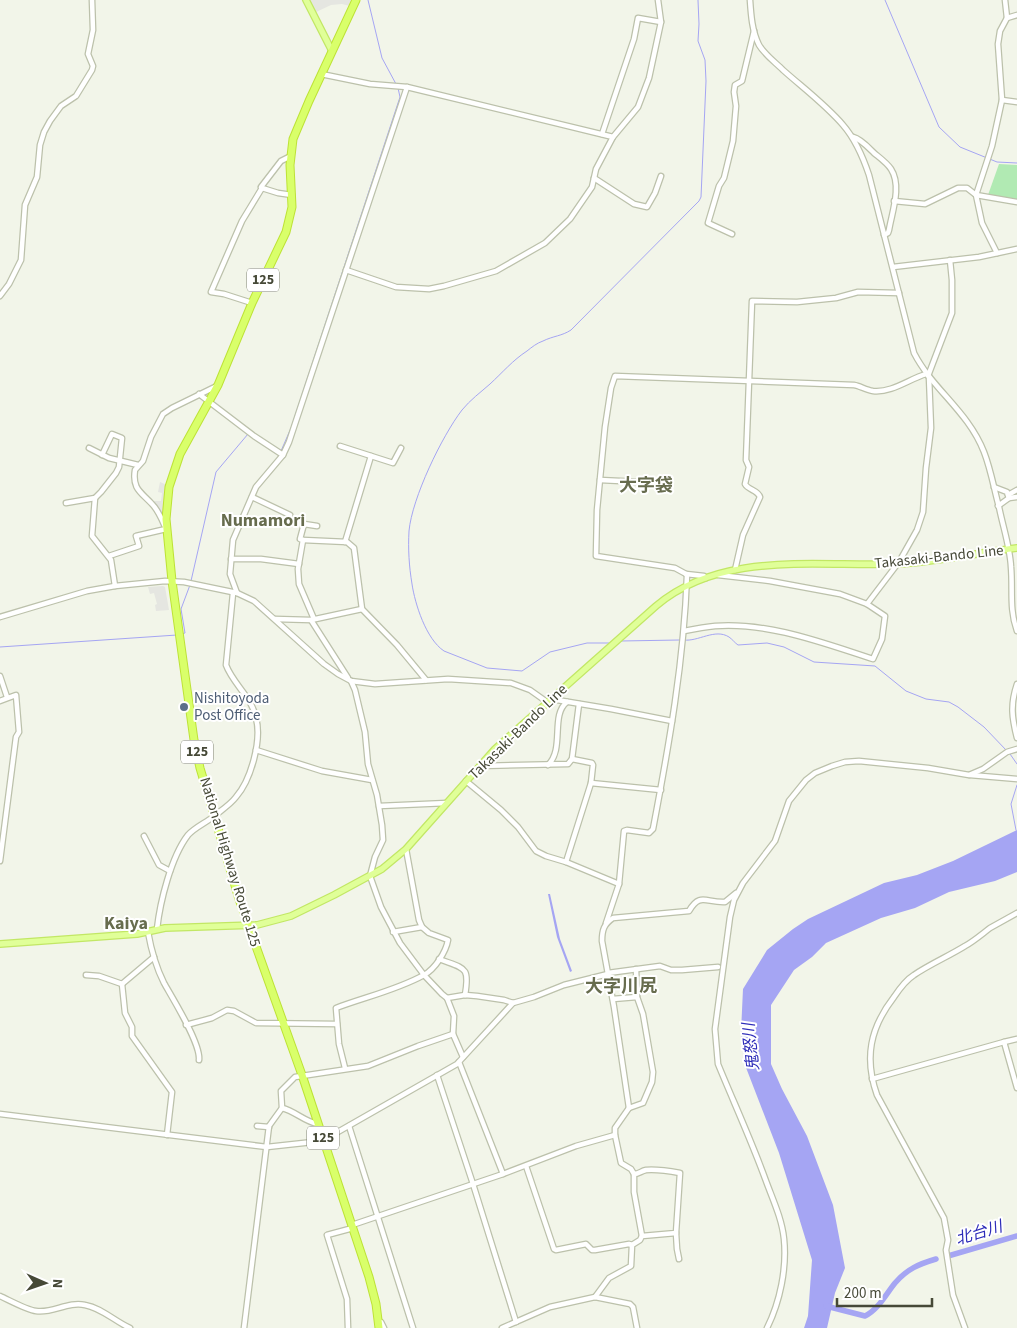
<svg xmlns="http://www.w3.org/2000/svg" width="1017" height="1328" viewBox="0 0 1017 1328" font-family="'Source Sans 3','Noto Sans JP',sans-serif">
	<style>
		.green { fill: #b1eab3 }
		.parking { fill: #e5e6e1 }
		.water { fill: #a5a5f3 }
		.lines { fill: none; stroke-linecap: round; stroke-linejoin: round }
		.stream { stroke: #a5a5f3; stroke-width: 1 }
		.river { stroke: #a5a5f3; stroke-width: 5.5 }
		.minor-casing { stroke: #bcc1ab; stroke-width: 7 }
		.major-casing { stroke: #c2e765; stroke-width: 8 }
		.highway-casing { stroke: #bde236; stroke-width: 9 }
		.minor { stroke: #fff; stroke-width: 4.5 }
		.major { stroke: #e0ff98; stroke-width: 5.5 }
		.highway { stroke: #d9ff6a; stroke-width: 7 }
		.service-dot { fill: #5c6f8a; stroke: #fff; stroke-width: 2 }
		.labels { text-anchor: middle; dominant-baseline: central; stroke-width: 4; stroke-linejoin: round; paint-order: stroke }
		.shield { fill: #fff; stroke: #7e8073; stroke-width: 1 }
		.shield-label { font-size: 14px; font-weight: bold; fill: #464937 }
		.street-label { font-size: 15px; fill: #464937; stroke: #fff }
		.service-label { font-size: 15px; fill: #4e5e75; stroke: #fff; text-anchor: start }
		.water-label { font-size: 16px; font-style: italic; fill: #2d2cb9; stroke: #fff }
		.quarter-label { font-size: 18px; font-weight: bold; fill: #676c4e; stroke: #fff }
	</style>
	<rect width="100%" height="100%" fill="#f2f5e9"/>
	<polygon class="green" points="999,164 1017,165 1017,200 988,195"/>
	<g class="parking">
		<polygon points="308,0 353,0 350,6 342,4 331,5 314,13"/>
		<polygon points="160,482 167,485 163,518 153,503 155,501 161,501 162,493 158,492"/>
		<polygon points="163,586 165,587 169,610 156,611 155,605 157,604 154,593 150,594 148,587"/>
	</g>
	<g class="water">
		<polygon points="1017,830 1017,872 995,881 949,892 915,908 881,918 826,943 812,957 794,970 771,1005 771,1064 782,1089 807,1136 833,1205 845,1268 835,1293 827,1328 804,1328 808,1316 812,1260 779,1153 745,1065 741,1032 743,989 767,950 793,929 808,919 884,883 917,875 953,861"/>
		<polygon points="548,894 550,894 560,939 572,971 570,972 557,937"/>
	</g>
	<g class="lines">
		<g class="stream">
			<polyline points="368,0 382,58 396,84"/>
			<polyline points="885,0 939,127 960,147 997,162 1017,163"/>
			<polyline points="281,451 291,428 400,97 398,88"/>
			<polyline points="191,581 216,472 248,434 249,435"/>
			<polyline points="181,634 185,633 181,609 190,585"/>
			<path d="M684,640c14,2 31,-12 45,-3 3,2 6,6 9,8l29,-2 17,4 30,15 61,4 31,25 20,8 23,3 9,5 26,20 23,24"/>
			<polyline points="621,641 680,640"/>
			<path d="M609,643h-22l-37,9 -28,19 -35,-3 -43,-17c-18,-12 -29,-47 -32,-67 -3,-18 -4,-35 -3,-53 3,-33 33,-95 53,-121 8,-10 19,-18 28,-26 12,-11 23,-24 37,-33 5,-4 10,-8 16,-10 10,-5 19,-5 28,-11l128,-129 2,-4 5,-116 -1,-21 -7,-19 1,-17 -1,-24"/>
			<polyline points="0,647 177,635"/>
			<polyline points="1010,754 1017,764"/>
			<polyline points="1016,830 1011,804 1017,785"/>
		</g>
		<g class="river">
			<polyline points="948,1256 1017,1236"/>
			<path d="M826,1306l39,10c13,-6 21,-22 30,-33 12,-14 24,-19 41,-24"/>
		</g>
		<defs>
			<g id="minor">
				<path d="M750,0c1,15 2,31 9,45 6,10 16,17 24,25 19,17 43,35 60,55 13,15 20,32 26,50l45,178c19,37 54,58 70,99 7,18 10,37 15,55 4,20 11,40 12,60 2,23 -2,42 6,64"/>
				<polyline points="1007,18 1017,15"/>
				<polyline points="321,74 370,84 407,87 613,137"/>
				<polyline points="1002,100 1017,102"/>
				<polyline points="602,134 634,39 638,18 661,22"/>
				<path d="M853,137c8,2 15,10 21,16 6,5 13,10 17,16 11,17 1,43 -2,61l-1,3 -4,2"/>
				<polyline points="594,178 634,204 647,207 655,193 661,176"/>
				<polyline points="261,187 281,161 291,156"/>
				<polyline points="262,188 278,193 292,195"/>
				<polyline points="894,201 925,204 958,188 967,188 976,195 1017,202"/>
				<polyline points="732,234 708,223 719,186 724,178 733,141 736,106 734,92 735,85 742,81 754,31"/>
				<polyline points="997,253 982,223 976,195 992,146 1002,100 998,44 1000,31 1007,18 1005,0"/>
				<polyline points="893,267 979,257 1017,249"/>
				<polyline points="346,270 396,287 429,289 444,286 496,271 545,243 570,219 592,187 596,169 613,137 638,107 649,78 661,22 658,0"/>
				<polyline points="0,296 9,284 21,260 25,205 37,177 40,145 44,132 50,121 61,106 76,96 92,70 93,66 88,54 93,30 92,0"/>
				<polyline points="252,303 224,294 211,292 242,221 262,188"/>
				<polyline points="928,376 952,313 952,280 950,260"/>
				<polyline points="199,394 254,436 283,455"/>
				<polyline points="340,446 393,463 401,448"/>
				<polyline points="89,448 109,458 138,465"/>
				<polyline points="600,480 641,482"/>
				<polyline points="994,487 1007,492 1009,498"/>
				<polyline points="1008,495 1017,490"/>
				<polyline points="252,497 290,515"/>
				<polyline points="95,498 92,536 111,560 115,586"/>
				<polyline points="66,503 95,498 101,492 116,473 119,467 122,438 112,434 102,455"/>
				<polyline points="998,506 1009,498 1017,497"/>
				<polyline points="303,540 347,542 354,548 362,609 397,645 426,680"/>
				<polyline points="345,542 371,456"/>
				<path d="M109,556l30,-10 -3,-10 30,-7c-4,-9 -7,-18 -14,-25 -11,-12 -20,-15 -17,-34l8,-9 8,-24 12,-23 9,-6 45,-22"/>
				<polyline points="231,559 261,559 299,564"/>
				<path d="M735,570l8,-35 17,-38c-2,-7 -12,-7 -15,-13l4,-17 -3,-7 6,-159 45,1 39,-4 22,-6 41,1"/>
				<polyline points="686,574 704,576 706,578"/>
				<polyline points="237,593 230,574 233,540 256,487 283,455 289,442 407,87"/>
				<polyline points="867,604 899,562 917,530 923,512 926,468 931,428 929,377"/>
				<polyline points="0,617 87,591 115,586 165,581 184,582 237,593 254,601 324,664 338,674 351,681 375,684 448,679 511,683 530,690 547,702"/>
				<polyline points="275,619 311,620 362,609"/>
				<polyline points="314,619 299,584 298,569 303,540 300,539 304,524 317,526"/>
				<polyline points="311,620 348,678"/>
				<path d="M684,631c10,-2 20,-4 31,-5 54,-4 108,17 158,33l9,-20 3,-23 -18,-12 -27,-10 -70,-13 -52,-6"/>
				<polyline points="0,676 7,697"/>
				<polyline points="351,681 355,690 365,732 368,764 377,795 382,825 383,840 375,857 370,876 381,907 400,943 424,975 442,994 447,998 454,1016 453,1034 463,1057"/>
				<path d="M1017,684c-7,21 -5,34 0,54"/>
				<polyline points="551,699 611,709 672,721"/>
				<polyline points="0,701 16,695 19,732 16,737 0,861"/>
				<polyline points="256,750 322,771 372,780"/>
				<path d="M548,765c17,-16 2,-50 19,-63"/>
				<polyline points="480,766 568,764 572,759 579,704"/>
				<polyline points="970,775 1017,779"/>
				<polyline points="466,781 501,810 518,827 536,851 546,856 566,862 619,884 606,923"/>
				<polyline points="591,783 661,790"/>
				<polyline points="379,806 447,803"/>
				<polyline points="144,836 159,865 170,871"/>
				<polyline points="566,862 591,783 593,765 592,763 572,759"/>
				<path d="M619,884l5,-53 3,-1 22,3 4,-4c16,-84 31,-168 34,-254l-1,-1 -11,-6 -79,-12 1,-46 8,-83 6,-39 4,-12 239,9c6,1 12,5 19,6 19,2 36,-12 53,-17"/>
				<path d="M157,929c3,-27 14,-72 31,-94 6,-7 17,-12 25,-18 7,-6 17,-12 23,-20 15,-17 26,-57 20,-79 -4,-21 -23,-34 -30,-53l7,-72"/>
				<path d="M148,932c3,17 8,35 16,51 9,16 37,61 35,77"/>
				<polyline points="393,932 422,927"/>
				<path d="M439,959c26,10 31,7 26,36"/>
				<polyline points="636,969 637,996"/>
				<polyline points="608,973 660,966 671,970 682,970 718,967"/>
				<polyline points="86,975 99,976 122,984"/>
				<polyline points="122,984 125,1013 132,1027 132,1036 172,1092 167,1135"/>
				<polyline points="122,984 154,957"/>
				<polyline points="447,998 465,995 477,996 504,1000 513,1003 534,997 564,985 608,974"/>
				<polyline points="613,999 637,997 643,1014 653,1072 652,1082 643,1103 629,1108 615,1128 615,1135 621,1163 631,1169 634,1174 634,1192 642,1236"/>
				<polyline points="186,1025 212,1018 227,1010 234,1011 256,1023 337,1024"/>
				<polyline points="1017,1039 1004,1042 1017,1088"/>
				<polyline points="459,1062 503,1174"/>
				<path d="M345,1068l-6,-24 -3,-36c29,-11 61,-18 88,-33 11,-6 22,-23 24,-35l-19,-7 -7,-6 -3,-7 -13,-71"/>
				<polyline points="437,1075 473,1184 516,1322"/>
				<polyline points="872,1079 1004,1042"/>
				<path d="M282,1108c13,3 23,14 36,16"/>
				<path d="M629,1108l-15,-101 -12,-66c0,-11 2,-17 11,-23l76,-7c11,-19 17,-8 36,-9l11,-9"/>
				<polyline points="0,1114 267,1147 322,1141 457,1064 513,1003"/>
				<polyline points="257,1126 269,1127"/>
				<polyline points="349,1126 413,1328"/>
				<polyline points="526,1166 554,1249 556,1250 586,1244 592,1250 595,1250 629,1244 632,1245"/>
				<polyline points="352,1225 503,1174 576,1146 615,1135"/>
				<polyline points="676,1233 677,1249 679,1259"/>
				<path d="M0,1296c9,4 27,14 36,15 16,3 32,-10 49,-6 17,3 29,16 45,23"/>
				<path d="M595,1297l14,-19 22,-12 1,-21 8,-5 2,-4 34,-3 4,-60c-11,-2 -23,-4 -34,-3 -5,1 -7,4 -12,4"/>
				<polyline points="378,1322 381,1322 384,1328"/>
				<polyline points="244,1328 269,1126 282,1108 281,1091 295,1077 368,1066 418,1046 453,1034"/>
				<polyline points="348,1328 347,1299 327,1235 353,1228"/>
				<polyline points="502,1328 550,1307 595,1297 630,1304 633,1307 637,1328"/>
				<path d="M767,1328c13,-26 20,-60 17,-89 -2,-20 -11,-39 -18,-58 -14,-39 -32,-78 -48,-117l-3,-35 15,-112 4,-17 9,-17 32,-42 14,-40 17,-21 9,-7 17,-7 13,-4 14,-1 69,7 41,7 14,-6 24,-17 10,-3"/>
				<path d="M965,1328l-12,-33 -7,-45 2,-10 -4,-22 -67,-123c-13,-37 -7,-67 17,-98 6,-9 12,-17 20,-22 16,-11 35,-19 51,-29 9,-5 17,-12 25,-18 9,-5 18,-10 27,-15"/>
			</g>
			<g id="major">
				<polyline points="306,0 332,51"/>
				<path d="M0,944l137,-10 28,-6 92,-3 34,-9 43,-21 48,-26 24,-20 89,-100 161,-143c66,-56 161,-39 240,-42 40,-2 81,-11 121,-16"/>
			</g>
			<polyline id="highway" points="356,0 309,101 293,139 290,165 292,207 286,232 252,303 218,385 180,454 169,487 166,519 172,581 194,740 200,768 239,899 302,1075 369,1277 376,1304 379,1328"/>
		</defs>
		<use href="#minor" class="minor-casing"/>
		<use href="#major" class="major-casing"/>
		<use href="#highway" class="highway-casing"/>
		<use href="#minor" class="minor"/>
		<use href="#major" class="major"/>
		<use href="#highway" class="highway"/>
	</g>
	<circle class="service-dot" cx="184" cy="707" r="5"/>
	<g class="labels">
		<g class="shield">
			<rect x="247" y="268.5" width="32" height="23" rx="4"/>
			<rect x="181" y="740.5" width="32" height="23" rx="4"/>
			<rect x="307" y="1126.5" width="32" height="23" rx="4"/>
		</g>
		<g class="shield-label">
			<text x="263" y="280">125</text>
			<text x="197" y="752">125</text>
			<text x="323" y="1138">125</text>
		</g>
		<g class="street-label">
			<text transform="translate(939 557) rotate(-6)">Takasaki-Bando Line</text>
			<text transform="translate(518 732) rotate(-44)">Takasaki-Bando Line</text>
			<text transform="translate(230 862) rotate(73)">National Highway Route 125</text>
		</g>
		<g class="service-label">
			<text x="194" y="698">Nishitoyoda<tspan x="194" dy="17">Post Office</tspan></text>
		</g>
		<g class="water-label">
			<text transform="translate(751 1047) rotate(-96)">鬼怒川</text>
			<text transform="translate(979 1233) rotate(-17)">北台川</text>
		</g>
		<g class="quarter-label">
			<text x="646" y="485">大字袋</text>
			<text x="263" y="520">Numamori</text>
			<text x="126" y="923">Kaiya</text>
			<text x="621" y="986">大字川尻</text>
		</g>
	</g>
	<g transform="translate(45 1283) rotate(92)" stroke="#ffffff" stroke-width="4" paint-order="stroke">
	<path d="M0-4L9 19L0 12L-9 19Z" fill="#464937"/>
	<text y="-8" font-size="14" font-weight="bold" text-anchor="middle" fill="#464937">N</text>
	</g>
	<path d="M837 1298v8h95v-8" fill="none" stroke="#464937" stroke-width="2.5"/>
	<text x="844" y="1298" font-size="15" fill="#464937" stroke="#ffffff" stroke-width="4" paint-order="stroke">200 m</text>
</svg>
